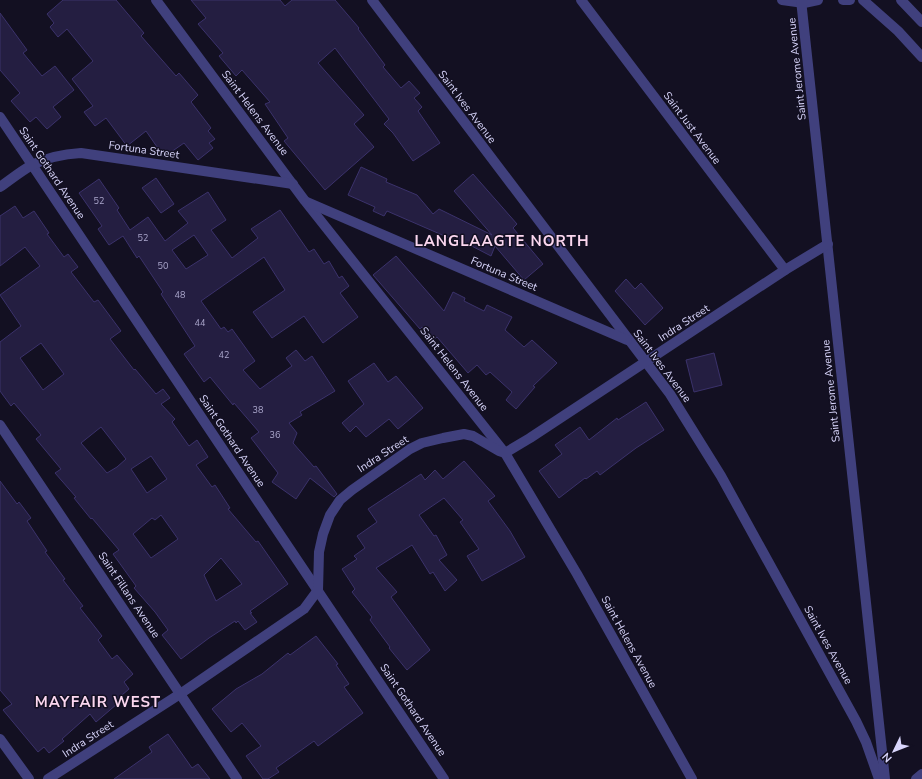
<svg xmlns="http://www.w3.org/2000/svg" width="922" height="779" viewBox="0 0 922 779" font-family="'Nunito Sans',sans-serif">
	<style>
		.building { fill: #241e41; stroke: #3b326b; fill-rule: evenodd }
		.lines { fill: none; stroke-linecap: round; stroke-linejoin: round }
		.minor { stroke: #40407d; stroke-width: 10 }
		.labels { text-anchor: middle; dominant-baseline: central; stroke-width: 3; stroke-linejoin: round; paint-order: stroke }
		.number-label { font-size: 9px; fill: #aba7cc }
		.street-label { font-size: 11px; fill: #d8d5fb; stroke: #131022 }
		.district-label { font-size: 15px; font-weight: bold; letter-spacing: 1px; fill: #fbd7ef; stroke: #131022 }
	</style>
	<rect width="100%" height="100%" fill="#131022"/>
	<g class="building">
		<polygon points="63,0 116,0 144,33 141,36 176,76 179,73 198,95 191,102 211,128 208,131 215,139 209,143 213,148 198,160 184,143 164,157 146,131 127,146 106,118 95,126 84,112 93,106 72,79 93,61 67,29 58,37 50,27 54,23 47,14"/>
		<polygon points="191,0 280,0 285,6 292,0 335,0 359,28 358,29 385,65 383,67 401,88 409,81 420,93 414,98 422,107 418,111 440,143 413,161 393,133 384,124 389,119 335,48 318,63 364,115 354,124 374,147 325,190 284,141 288,138 265,104 270,102 242,70 236,76 219,56 223,53 198,24 206,18"/>
		<polygon points="0,13 27,50 23,53 42,76 55,66 74,90 53,107 61,117 47,129 36,117 30,122 11,101 20,93 0,70"/>
		<polygon points="361,167 387,179 386,182 417,195 433,214 439,209 492,235 454,191 473,174 517,224 513,228 543,264 524,280 495,246 491,256 464,242 463,244 387,211 384,216 373,211 375,207 348,195"/>
		<polygon points="156,178 174,204 161,213 142,188"/>
		<path d="M99,179l20,29 -2,2 13,20 18,-13 17,24 23,-18 -10,-12 30,-19 18,28 -15,10 21,28 26,-20 -7,-9 29,-19 29,42 5,-3 10,15 5,-3 10,17 3,-2 7,10 -9,7 18,24 -35,26 -19,-27 -32,22 -19,-26 32,-22 -21,-33 -63,44 20,28 3,-2 4,5 4,-3 23,32 -12,9 17,19 32,-23 -6,-8 10,-8 9,11 7,-5 23,35 -35,21 2,3 -13,8 8,10 -4,10 21,24 2,-1 21,28 -3,3 -24,-19 -14,21 -24,-17 6,-9 -27,-35 8,-6 -25,-29 -1,2 -23,-28 -6,5 -20,-28 11,-8 -34,-52 2,-2 -24,-36 -2,2 -14,-22 -14,9 -11,-16 4,-3 -23,-33zM194,235l14,20 -22,14 -14,-19z"/>
		<path d="M15,206l8,12 11,-7 15,22 -2,1 17,23 4,-3 10,13 -7,5 23,30 4,-2 23,31 -11,8 24,31 1,-1 21,25 7,-5 7,9 -9,6 14,15 -3,3 17,24 8,-6 11,17 -12,8 16,22 3,-2 15,23 -2,1 28,33 2,-1 30,43 -38,27 2,2h-2l7,9 -12,8 -7,-9 -2,2 -1,-2 -26,17 -28,21 -19,-24 6,-5 -13,-18 -21,-24 2,-2 -23,-32 6,-4 -27,-32 -1,1 -17,-21 2,-1 -21,-24 6,-4 -25,-30 5,-4 -27,-32 -3,3 -11,-15v-49l21,-16 -21,-31 40,-29 -15,-19 -25,19v-50zM41,343l23,31 -21,16 -23,-32zM101,427l25,32 -9,8 -10,6 -26,-30zM151,456l16,23 -20,14 -16,-24zM161,515l17,24 -27,19 -18,-24 19,-16 3,2zM221,558l21,26 -26,17 -12,-26z"/>
		<polygon points="396,256 444,311 453,292 465,298 464,301 484,311 487,305 512,317 505,330 524,347 532,340 557,363 533,386 535,387 516,409 506,400 512,392 490,372 486,375 477,365 468,373 437,337 433,340 422,327 420,329 373,275"/>
		<polygon points="626,279 635,289 641,283 663,308 645,325 615,291"/>
		<polygon points="714,353 722,385 694,392 686,360"/>
		<polygon points="374,363 388,382 396,376 423,408 398,429 389,419 366,437 356,426 350,432 342,423 364,404 348,381"/>
		<polygon points="646,402 664,430 636,448 600,475 597,471 586,479 585,478 559,498 539,471 562,454 555,445 580,427 589,440 617,418 618,420"/>
		<polygon points="464,461 495,496 488,501 510,531 525,557 482,581 467,556 479,549 460,522 463,520 444,498 419,515 434,536 436,535 447,555 439,560 457,580 445,591 433,572 430,574 412,545 376,568 397,592 391,597 430,650 407,670 389,648 390,647 370,620 372,617 352,592 355,589 342,569 357,559 354,556 365,548 357,536 377,522 368,509 421,474 425,480 435,470 443,479"/>
		<polygon points="0,481 17,504 19,502 31,518 27,521 47,551 45,552 65,579 63,580 83,606 80,608 102,636 98,640 112,659 117,655 133,674 124,682 129,689 115,701 117,704 96,722 90,714 62,739 64,741 49,753 44,747 38,752 3,710 12,704 0,690"/>
		<polygon points="316,636 338,664 336,665 349,684 344,687 363,713 318,746 314,741 276,768 279,772 268,779 263,779 246,756 261,746 242,723 231,732 212,709 236,689 262,674 288,653 290,655"/>
		<polygon points="168,734 192,768 198,764 210,779 114,779 152,752 149,747"/>
	</g>
	<g class="lines">
		<g class="minor">
			<polyline points="156,0 305,201 505,453 577,574 692,779"/>
			<polyline points="372,0 670,394 721,476 856,721 866,742 879,779"/>
			<polyline points="581,0 785,270"/>
			<polyline points="782,0 804,3 818,0"/>
			<polyline points="801,0 885,779"/>
			<polyline points="843,0 850,0"/>
			<polyline points="863,0 898,31 922,57"/>
			<polyline points="901,0 922,22"/>
			<polyline points="0,117 444,779"/>
			<path d="M0,187c10,-7 21,-16 32,-22 14,-7 32,-11 49,-12l212,31"/>
			<polyline points="307,202 627,340"/>
			<polyline points="0,425 237,779"/>
			<polyline points="0,739 29,779"/>
			<polyline points="48,779 180,694 304,609 318,590 319,552 323,534 330,515 340,500 352,490 410,449 422,443 443,438 464,434 473,436 499,451 505,453 530,438 785,270 828,244"/>
			<polyline points="916,779 922,774"/>
		</g>
	</g>
	<g class="labels">
		<g class="number-label">
			<text x="99" y="201">52</text>
			<text x="143" y="238">52</text>
			<text x="163" y="266">50</text>
			<text x="180" y="295">48</text>
			<text x="200" y="323">44</text>
			<text x="224" y="355">42</text>
			<text x="258" y="410">38</text>
			<text x="275" y="435">36</text>
		</g>
		<g class="street-label">
			<text transform="translate(797 69) rotate(-96)">Saint Jerome Avenue</text>
			<text transform="translate(467 107) rotate(53)">Saint Ives Avenue</text>
			<text transform="translate(255 113) rotate(53)">Saint Helens Avenue</text>
			<text transform="translate(692 128) rotate(53)">Saint Just Avenue</text>
			<text transform="translate(144 150) rotate(8)">Fortuna Street</text>
			<text transform="translate(52 173) rotate(56)">Saint Gothard Avenue</text>
			<text transform="translate(504 274) rotate(23)">Fortuna Street</text>
			<text transform="translate(684 323) rotate(-33)">Indra Street</text>
			<text transform="translate(662 366) rotate(53)">Saint Ives Avenue</text>
			<text transform="translate(454 369) rotate(52)">Saint Helens Avenue</text>
			<text transform="translate(831 391) rotate(-96)">Saint Jerome Avenue</text>
			<text transform="translate(232 441) rotate(56)">Saint Gothard Avenue</text>
			<text transform="translate(383 454) rotate(-33)">Indra Street</text>
			<text transform="translate(129 595) rotate(56)">Saint Fillans Avenue</text>
			<text transform="translate(629 642) rotate(61)">Saint Helens Avenue</text>
			<text transform="translate(828 645) rotate(61)">Saint Ives Avenue</text>
			<text transform="translate(413 710) rotate(56)">Saint Gothard Avenue</text>
			<text transform="translate(88 739) rotate(-33)">Indra Street</text>
		</g>
		<g class="district-label">
			<text x="502" y="241">LANGLAAGTE NORTH</text>
			<text x="98" y="702">MAYFAIR WEST</text>
		</g>
	</g>
	<g transform="translate(894 751) rotate(227)" stroke="#131022" stroke-width="3" paint-order="stroke">
	<path d="M0-3L7 15L0 10L-7 15Z" fill="#d8d5fb"/>
	<text y="-6" font-size="11" font-weight="bold" text-anchor="middle" fill="#d8d5fb">N</text>
	</g>
</svg>
